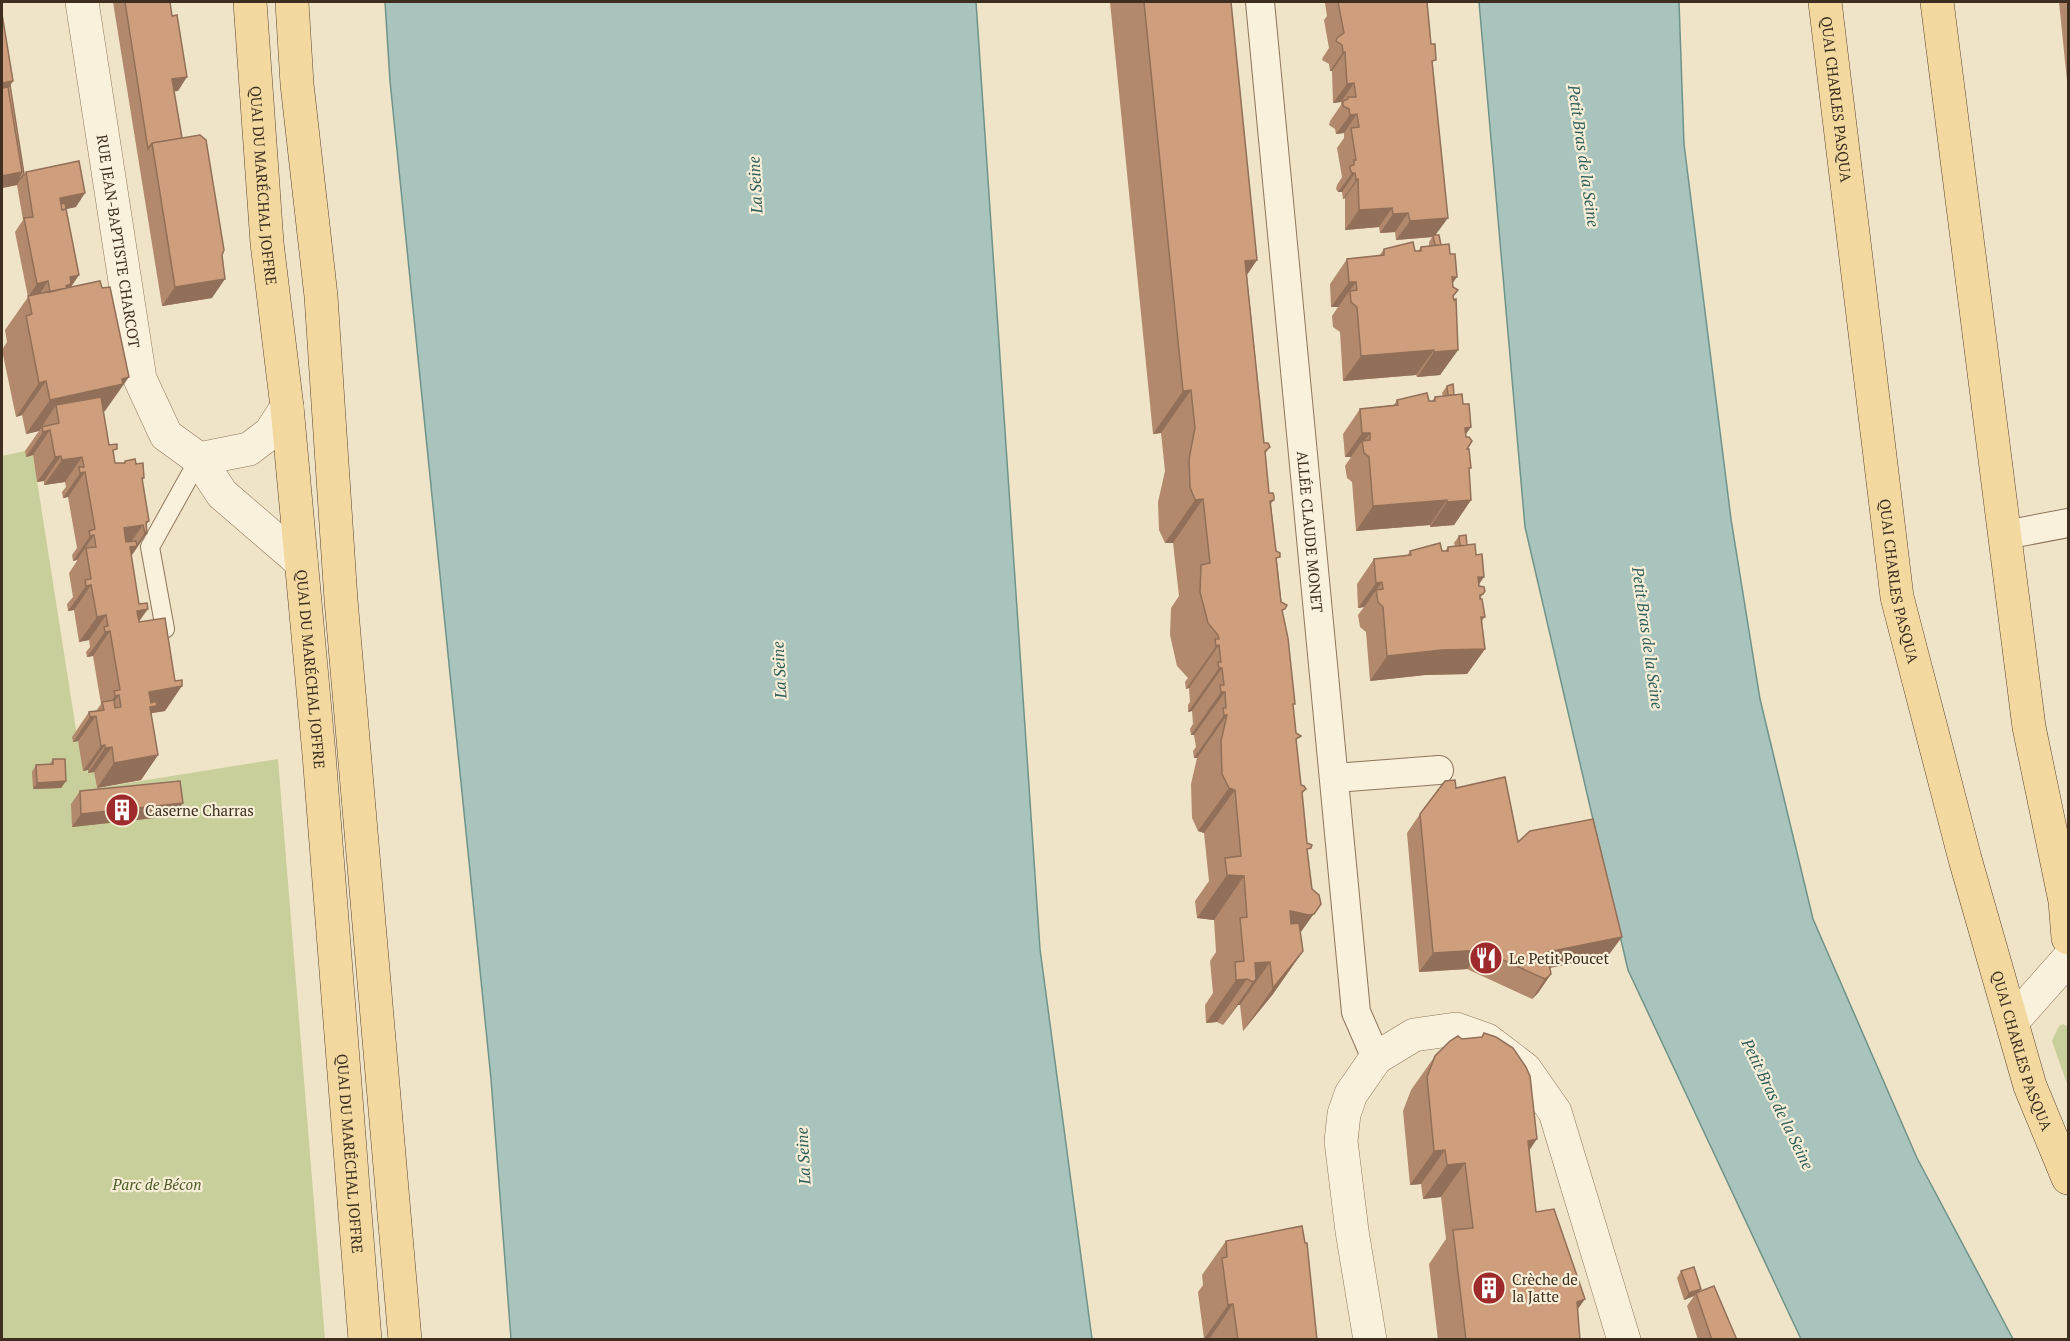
<svg xmlns="http://www.w3.org/2000/svg" width="2070" height="1341" viewBox="0 0 2070 1341" font-family="'PT Serif',serif">
	<rect width="100%" height="100%" fill="#f0e4c8"/>
	<!-- green -->
	<path fill="#c9cf9b" d="M25,451l1,5 7,-1 44,281 -4,5h5l10,32 6,-1 3,16 181,-29 47,580 -323,1v-884z
		M2063,1024l4,2 1,5v56l-16,-46 7,-15z"/>
	<!-- water -->
	<path fill="#a9c4bc" stroke="#6f938a" stroke-width="1.5" d="M385,2h591l64,947 52,390h-581l-20,-260 -101,-998z
		M1479,2h200l5,142 47,375 29,180 53,220 104,239 96,181h-212l-173,-369 -103,-443z"/>
	<g fill="none" stroke-linecap="round" stroke-linejoin="round">
		<defs>
			<path id="service" d="M165,629l-15,-82 49,-88"/>
			<g id="pedestrian">
				<path id="s1" d="M1260,2l96,1010 20,46"/>
				<path d="M2005,535l63,-12"/>
				<path d="M1335,778l104,-8"/>
			</g>
			<g id="minor">
				<path id="s2" d="M82,2l58,377 26,56 33,24 23,35 79,68"/>
				<path d="M199,459l50,-10 21,-16 17,-26"/>
				<path d="M1370,1340l-18,-109 -11,-90 3,-27 7,-20 25,-36 38,-23 42,-6 31,11 38,29 30,43 69,228"/>
			</g>
			<path id="tertiary" d="M2012,1022l56,-63"/>
			<g id="primary">
				<path id="s3" d="M250,2l17,241 20,164 32,347 46,586"/>
				<path d="M292,2l5,82 24,212 20,304 64,740"/>
				<path id="s4" d="M1825,2l72,595 68,262 65,227 38,92"/>
				<path d="M1937,2l92,725 36,174 3,37"/>
			</g>
		</defs>
		<!-- service casing -->
		<use href="#service" stroke="#8d765c" stroke-width="20"/>
		<!-- pedestrian casing -->
		<use href="#pedestrian" stroke="#8d765c" stroke-width="30"/>
		<!-- minor casing -->
		<use href="#minor" stroke="#8d765c" stroke-width="34"/>
		<!-- tertiary casing -->
		<use href="#tertiary" stroke="#8d765c" stroke-width="34"/>
		<!-- primary casing -->
		<use href="#primary" stroke="#5b4430" stroke-width="34"/>
		<!-- service -->
		<use href="#service" stroke="#faf1dc" stroke-width="18"/>
		<!-- pedestrian -->
		<use href="#pedestrian" stroke="#faf1dc" stroke-width="28"/>
		<!-- minor -->
		<use href="#minor" stroke="#faf1dc" stroke-width="33"/>
		<!-- tertiary -->
		<use href="#tertiary" stroke="#faf1dc" stroke-width="33"/>
		<!-- primary -->
		<use href="#primary" stroke="#f3d9a0" stroke-width="33"/>
	</g>
	<!-- wall -->
	<path fill="#b2896c" d="M113,2h57l8,89h-4l8,47 40,117 -10,43 -50,8z
		M1110,2h121l26,258 -10,15 17,168 6,4 -5,7 4,39 5,7 -3,4 30,281 5,4 -4,5 6,59 -8,80 3,18 -30,43 -30,37 -3,-26h-2l-15,20 -6,-3 -11,1 -1,-18 8,-12 -3,-32 6,-9 -2,-32 -17,-2 -2,-17 14,-20 -5,-48 -6,-2 -6,-13 -1,-34 6,-26h-3l-1,-7 3,-4 -2,-12h-3l-1,-6 3,-5 -1,-13 -4,1v-7l2,-3 -1,-14 -3,1 -1,-7 3,-4 -11,-12 -7,-31 1,-27 8,-12 -6,-53h-8l-6,-13 -1,-28 7,-31 -4,-38 -8,1z
		M1326,2h101l6,64 3,169 5,10 11,39 6,66 -18,25 -23,2 -1,-2 -73,6 -3,-49 -7,-5 -1,-11 6,-9h-7l-1,-23 17,-25 32,-3 5,-7 34,2 3,-4 8,-1v-4l3,-5 -36,3 -1,-8 -15,1 -1,-6 -34,3v-32l-2,1 -1,-7h-4l-2,-3 1,-4 5,-8 -5,-29 7,-10v-5l-8,1 -1,-5 -6,-4 1,-4 11,-16v-3l-8,1 -1,-32h-2l-1,-7 -7,-4 1,-3 6,-9 -5,-28 3,-4 -2,-13z
		M2054,2h14v89l-9,-89 -4,1z
		M2,14l11,67 -3,4 14,89 2,-2 50,35 -10,2 13,66 -8,12 34,124 -2,1 6,33 4,10 2,8h9l1,-2 11,3 8,14 -2,3 7,40 -3,4 1,8 -16,23 8,65 26,90 -13,2 -1,2 7,40 -17,25 -44,8 -3,-16 -6,1v-3l-5,1 -5,-30 -5,1 -1,-5 17,-25 7,-1 5,-7 -8,-48 -6,1 -1,-5 4,-5 -1,-7 -10,2 -5,-32 -6,1 -1,-7 6,-7 -4,-24 8,-12v-1l-4,1 -1,-6 5,-7 -9,-51 -5,1 -1,-6 4,-5 -1,-5 -21,3v-4l-7,1 -4,-27 -7,2 -1,-6 14,-20 -13,3 -4,-19 -6,2 -14,-67 5,-8 -2,-12 23,-33 -13,-65 8,-12 -6,-35 -15,3z
		M1447,386l7,9 9,9 8,23 -6,8 6,65 -17,25 -24,2v-2l-74,6 -4,-49 -5,-4 -2,-12 6,-9h-6l-2,-23 17,-25 34,-4 3,-5 35,1 3,-4 8,-1 -1,-3z
		M1459,536l8,9 12,40 4,9 -3,5 5,18 -3,4 3,28 -18,25 -42,1 -55,6 -4,-49 -6,-5 -2,-12 6,-8 -6,1 -1,-24 17,-25 33,-3 3,-5h35l3,-4 7,-1 -1,-3z
		M53,759l13,22 -5,7 -28,1 -1,-17 4,-7h13z
		M1456,788l62,54 90,114 -58,12 1,6 -13,19 -6,6 -65,-30 -48,3 -12,-139 13,-19z
		M80,791l103,12 -10,13 -101,11 -1,-23z
		M1435,1056l94,95 7,61 41,97 3,31h-142l-9,-76 17,-25 -5,-42 -18,2 -2,-15 -11,1 -7,-74 8,-21z
		M1226,1241l91,99h-107v-2l-6,1 -6,-47 5,-7 -1,-10z
		M1681,1271l17,21 25,15 14,33h-39l-11,-34 7,-10 -10,4 -7,-22z"/>
	<!-- shaded-wall -->
	<path fill="#916f58" d="M1343,52h2l-13,19h-2z
		M187,77l-9,14 -15,2 9,-14z
		M13,81l-11,16v-14z
		M1354,83l-13,19 -8,1 14,-19z
		M1357,114l-13,19 -8,1 14,-19z
		M22,172l-1,6 -4,7 -15,3v-12z
		M1352,173h3l-13,19h-4z
		M1358,179l-13,19 -2,1 13,-19z
		M85,193l-9,14 -19,4 3,-13z
		M1392,208l-13,19 -34,3 14,-20z
		M1408,213l-13,19 -15,1 13,-19z
		M1448,218l-14,19 -1,-2 -1,2 -36,3 14,-19z
		M1257,260l-30,43 18,-42z
		M79,275l-9,13 -8,10 8,-21z
		M1452,277h5l-17,24z
		M225,279l-13,19 -50,8 13,-19z
		M48,281l-9,14 -11,2 9,-13z
		M1349,282h7l-18,25h-7z
		M1434,350l-18,25 -73,6 18,-25z
		M1458,350l-18,25 -23,2 17,-25z
		M129,377l-24,34 -46,12 -3,-18 -17,26 -13,3 24,-34z
		M46,381l-24,34 -6,2 23,-34z
		M1191,390l-30,43 -8,1 30,-43z
		M1471,427l-18,25 12,-24z
		M50,430l-17,25 -7,2 17,-25z
		M1362,433h8l-7,10 -1,-2 -11,16h-6z
		M61,456l-17,25 -7,1 18,-25z
		M82,457l-17,25 -21,3 18,-25z
		M85,472l-17,25 -5,1 17,-25z
		M1203,499l-30,44h-8l30,-43z
		M1447,500l-17,25 -74,6 17,-25z
		M1471,500l-17,25 -24,2 17,-25z
		M143,525l-18,25 -1,-22z
		M145,533h2l-17,25v-11l6,-1z
		M94,535l-17,25 -4,1 17,-25z
		M1478,577h6l-17,25z
		M1382,582l-18,25 -6,1 18,-25z
		M91,585l-17,25 -6,1 18,-25z
		M148,609l-18,25 7,-23z
		M106,615l-17,25 -10,2 18,-25z
		M110,631l-17,25 -6,1 18,-25z
		M1219,645l-30,43 -3,1 30,-43z
		M1485,649l-18,25 -42,1 -55,6 17,-25 55,-6z
		M1219,668h3l-30,43 -4,1z
		M182,686l-17,25 -13,2 -12,18 9,-39z
		M1221,692h4l-31,43h-3z
		M119,695l-17,25 -5,1 18,-25z
		M1224,715h3l-30,43h-3z
		M96,716l-18,25 -5,1 17,-25z
		M105,745l-17,25 -5,1 18,-25z
		M112,747l-18,25 -6,1 17,-25z
		M158,755l-17,25 -44,8 17,-25z
		M66,781l-5,7 -28,1 4,-6z
		M1229,788l6,2 -31,43 -6,-2z
		M183,803l-10,13 -101,11 9,-13z
		M1227,875l17,1 -30,44 -17,-2z
		M1321,904l-38,53 7,-46z
		M1622,937l-14,19 -75,15 14,-19z
		M1481,950l-14,19 -48,3 14,-19z
		M1303,951l-30,43 -30,37 30,-43z
		M1270,962l-30,43h-2l-15,20 30,-43 -6,-3 -30,43 -11,1 30,-43 19,-17z
		M1551,974l-13,19 -6,6 13,-20z
		M1537,1139l-23,34 14,-32z
		M1445,1150l-24,34 -11,1 24,-34z
		M1465,1163l-24,34 -18,2 24,-34z
		M1701,1289l-4,6 -1,-2 -2,3 -10,4 5,-7z
		M1585,1299l-24,34 16,-31z
		M1233,1304l-23,34 -6,1 24,-34z"/>
	<!-- building -->
	<path fill="#cf9f7d" stroke="#916f58" stroke-width="1.5" d="M125,2h45l2,14 5,-1 10,62 -15,2 10,59 -30,5 -4,6z
		M1144,2h87l26,258 -12,1 19,182h4l2,4 -5,4 4,42h4l1,3v4l-4,1 6,50 4,2v4l-4,1 5,44 6,3 -2,4 -3,1 6,28 7,66h-2l3,29 5,3 -5,3 5,46 3,1 2,3 -4,3 5,51 5,2 -1,3 -4,1 5,40 7,6 2,9 -7,10 -5,1 -19,-4 1,13 8,-1 4,28 -30,37 -3,-26 -15,1 1,16 -3,3 -6,-3 -11,1 -1,-18 9,-1 -4,-43 7,-1 -3,-41 -17,-1 -2,-17 16,-2 -6,-66 -6,-2 -7,-14 -1,-33 6,-26h-3l-1,-7h3l-1,-16h-4l-1,-7h4l-2,-17h-3l-1,-6h3l-2,-17 -3,1 -1,-7h4l-1,-4 -10,-12 -8,-31 1,-27 9,-2 -7,-64 -8,1 -5,-13 -1,-28 6,-31 -4,-38 -8,1z
		M1338,2h89l4,42h4l1,16 -4,1 16,157 -38,3 -2,-8 -15,1 -1,-6 -33,2 -1,-31 -2,1 -1,-7h-3l-2,-4v-3l4,-1v-5h2l-5,-32 8,-1 -2,-13 -7,1 -1,-6 -6,-3v-5l5,-2v-2h8l-2,-14 -7,1 -2,-32h-2l-1,-7 -6,-4 1,-3 7,-5z
		M2,14l11,67 -11,2z
		M10,85l14,89 -3,4 -3,1 4,-7 -14,-85z
		M8,87l14,85 -20,4v-88z
		M200,135l6,5 18,110 -2,5 3,24 -50,8 -23,-144z
		M79,161l6,32 -25,5 2,12 4,-1 13,66 -9,2 1,7 -5,2 1,2 -17,4 -2,-11 -11,3 -13,-66 9,-1 -7,-45z
		M65,203l1,6 -4,1 -1,-6z
		M1433,235h6l2,10h-6z
		M1413,242l2,9h6v-4l28,-3 1,10h5l2,23h-5l1,10 5,3 -5,6 1,4 2,-1 2,51 -24,2v-2l-73,6 -4,-49 -6,-5 -1,-11 7,-1 -1,-8h-7l-2,-23 37,-4v-6z
		M100,281l2,7 8,-1 19,90 -7,2 1,5 -73,16 -4,-19 -7,2 -13,-67 6,-2 -4,-18z
		M1453,384l1,11h-6l-1,-9z
		M1427,393l2,8h6v-4l27,-3 1,10h6l2,23 -6,1 1,9h3l3,4 -5,8h2l2,19h-2l2,32 -24,2v-2l-74,6 -4,-49 -5,-4 -2,-12 8,-1v-7h-8l-2,-24 38,-4 -1,-5z
		M101,397l8,48 8,-1v5l-4,1 2,13h10v-2l10,-2 1,5 7,-1 1,15h-2l7,43 -3,1 1,11h-2l-2,-8 -19,3 2,14 10,-1 1,5 -7,1 9,57 8,-1 1,6 -11,2 2,11 26,-4 10,63 7,-1v6l-33,6 2,11 5,-2 1,5 -7,1 8,48 -44,8 -2,-16 -7,1v-3l-4,1 -5,-30 -6,1 -1,-5 15,-2 -2,-8 12,-2 1,8 6,-1 -2,-12 -4,1 -1,-5 6,-1 -10,-59 -5,1 -1,-5 4,-1 -2,-11 -9,2 -6,-32 -5,1 -1,-6 6,-1 -5,-31 10,-1 -2,-12 -4,1 -1,-5 6,-2 -10,-57 -5,1 -1,-6h5l-2,-10 -20,3 -1,-4 -6,1 -5,-27 -7,2 -1,-5 17,-4 -3,-18z
		M1466,535l1,10 -7,1 -1,-10z
		M1440,543l2,8h6v-4l27,-3 1,11 6,-1 2,23h-6l1,9 5,1 1,4 -2,3 -3,1v4h2l3,18h-4l4,32 -43,1 -55,6 -4,-49 -5,-5 -2,-12 7,-1 -1,-7 -6,1 -2,-24 37,-4 -1,-4z
		M53,759h12l1,22 -29,2 -1,-18 17,-1z
		M1505,777l13,65 12,-11 63,-12 29,118 -75,15 4,22 -6,5 -64,-29 -48,3 -13,-139 25,-33 10,-1 1,8z
		M180,781l3,22 -102,11 -1,-23z
		M1484,1033l12,4 17,11 13,19 4,9 7,63 -9,2 8,71 18,-3 31,90 -8,3 3,38h-114l-13,-110 20,-2 -8,-65 -18,2 -2,-15 -11,1 -7,-74 8,-21 15,-15 8,-5 4,3 20,-2z
		M1302,1226l3,17h2l10,97h-79l-5,-36 -5,1 -6,-47 5,-1 -1,-16z
		M1694,1267l7,22 -12,4 -8,-22z
		M1714,1286l23,54h-25l-16,-47z"/>
	<!-- icons -->
	<defs>
		<symbol id="building-disc" viewBox="-11 -11 22 22"><circle r="9.5" fill="#9e2a2b" stroke="#f7eed8"/><path d="M-4-6H4V6H1V3H-1V6H-4ZM-2.5-4.3h1.7v1.8h-1.7ZM.8-4.3h1.7v1.8H.8ZM-2.5-1h1.7V.8h-1.7ZM.8-1h1.7V.8H.8Z" fill="#fff"/></symbol>
		<symbol id="restaurant-disc" viewBox="-11 -11 22 22"><circle r="9.5" fill="#9e2a2b" stroke="#f7eed8"/><path d="M-5-6h1v4h1v-4h1v4h1v-4h1v5L-1.5 .5V6h-2V.5L-5-1ZM5-6V6H3V1.5H1.5Q1.5-4 5-6Z" fill="#fff"/></symbol>
	</defs>
	<g fill-rule="evenodd">
		<use href="#building-disc" x="103" y="791" width="38" height="38"/>
		<use href="#restaurant-disc" x="1467" y="939" width="38" height="38"/>
		<use href="#building-disc" x="1470" y="1269" width="38" height="38"/>
	</g>
	<g text-anchor="middle" dominant-baseline="central" stroke-width="4.5" stroke-linejoin="round" paint-order="stroke">
		<!-- street labels -->
		<g font-size="15" fill="#3d2e20" stroke="#f7eed8">
			<text stroke="none"><textPath href="#s4" startOffset="98">QUAI CHARLES PASQUA</textPath></text>
			<text stroke="none"><textPath href="#s3" startOffset="184">QUAI DU MARÉCHAL JOFFRE</textPath></text>
			<text stroke="none"><textPath href="#s2" startOffset="242">RUE JEAN-BAPTISTE CHARCOT</textPath></text>
			<text stroke="none"><textPath href="#s1" startOffset="532">ALLÉE CLAUDE MONET</textPath></text>
			<text stroke="none"><textPath href="#s4" startOffset="584">QUAI CHARLES PASQUA</textPath></text>
			<text stroke="none"><textPath href="#s3" startOffset="670">QUAI DU MARÉCHAL JOFFRE</textPath></text>
			<text stroke="none"><textPath href="#s4" startOffset="1070">QUAI CHARLES PASQUA</textPath></text>
			<text stroke="none"><textPath href="#s3" startOffset="1156">QUAI DU MARÉCHAL JOFFRE</textPath></text>
		</g>
		<!-- poi labels -->
		<g font-size="15" fill="#3d2e20" stroke="#f7eed8" text-anchor="start">
			<text x="145" y="810">Caserne Charras</text>
			<text x="1509" y="958">Le Petit Poucet</text>
			<text x="1512" y="1279">Crèche de<tspan x="1512" dy="17">la Jatte</tspan></text>
		</g>
		<!-- park labels -->
		<g font-size="15" font-style="italic" fill="#4d5a26" stroke="#f7eed8">
			<text x="157" y="1184">Parc de Bécon</text>
		</g>
		<!-- water labels -->
		<g font-size="16" font-style="italic" fill="#2f5d5a" stroke="#f7eed8">
			<text transform="translate(1584 156) rotate(82)">Petit Bras de la Seine</text>
			<text transform="translate(755 185) rotate(-93)">La Seine</text>
			<text transform="translate(1648 638) rotate(82)">Petit Bras de la Seine</text>
			<text transform="translate(779 670) rotate(-93)">La Seine</text>
			<text transform="translate(1778 1104) rotate(64)">Petit Bras de la Seine</text>
			<text transform="translate(803 1156) rotate(-93)">La Seine</text>
		</g>
	</g>
	<!-- border -->
	<rect width="2070" height="1341" fill="none" stroke="#3d2e20" stroke-width="6"/>
</svg>
